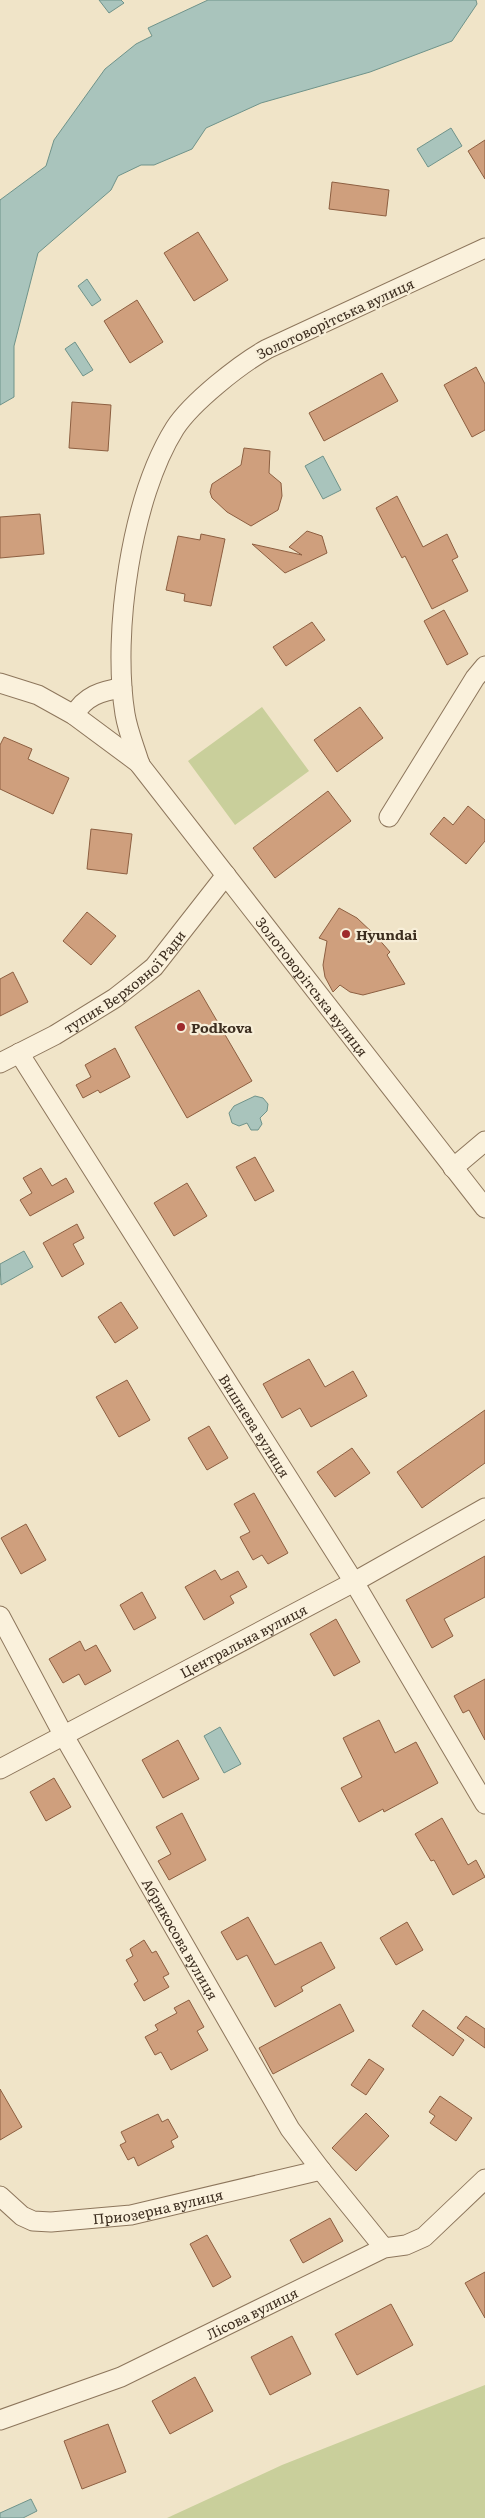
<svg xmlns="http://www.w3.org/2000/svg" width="485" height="2518" viewBox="0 0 485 2518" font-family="Literata,serif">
	<rect width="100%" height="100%" fill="#f0e4c8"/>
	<!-- green -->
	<path fill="#c9cf9b" d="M262,707l47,64 -74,54 -47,-64z
		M485,2385v133h-318l115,-53z"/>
	<!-- water -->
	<path fill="#a9c4bc" stroke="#6f938a" d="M99,0h22l3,3 -15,10z
		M208,0h268l1,4 -25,37 -82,31 -109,31 -55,25 -14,21 -38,16h-13l-23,11 -7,14 -73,63 -24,93v51l-14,8v-205l46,-34 8,-26 51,-71 31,-25 16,-8 -4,-8z
		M451,128l11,18 -34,21 -11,-18z
		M87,279l14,21 -9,6 -14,-20z
		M75,342l18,28 -10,6 -18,-27z
		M323,456l18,34 -18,9 -18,-33z
		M255,1096l8,2 5,6 -1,7 -7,7 2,6 -4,6h-7l-4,-7 -8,3 -7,-3 -3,-10 5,-7z
		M24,1251l9,16 -32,18 -1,-21z
		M220,1727l21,37 -17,9 -20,-37z
		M31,2499l6,12 -14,7h-23v-5z"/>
	<!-- building -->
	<path fill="#cf9f7d" stroke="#8d5f41" d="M485,140v39l-17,-28z
		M332,182l57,8 -3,26 -57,-7z
		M198,232l30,48 -34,21 -30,-48z
		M137,300l26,42 -33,21 -26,-42z
		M476,367l9,17v46l-13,7 -28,-52z
		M382,373l16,28 -74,40 -15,-28z
		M72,402l39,3 -3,46 -39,-3z
		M244,448l26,3 -1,22 12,10 1,13 -4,14 -27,16 -24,-14 -15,-14 -2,-6 2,-8 29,-19z
		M397,496l26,51 24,-13 11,23 -6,3 16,31 -36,18 -27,-53 -3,2 -26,-50z
		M40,514l4,40 -44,4v-41z
		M307,531l15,5 5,17 -42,20 -33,-29 50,11 -13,-8z
		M201,534l24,5 -14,67 -27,-5 1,-7 -19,-4 12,-54 22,4z
		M444,610l24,44 -21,11 -23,-44z
		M312,622l13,18 -39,26 -13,-19z
		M360,707l23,31 -46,34 -23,-32z
		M4,737l28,12 -4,10 41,19 -16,36 -53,-25v-44z
		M328,791l23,30 -76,57 -22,-30z
		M468,806l17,14v21l-19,23 -36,-30 14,-17 9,8z
		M91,829l41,5 -5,40 -40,-5z
		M339,908l18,10 19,18 14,16 -3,3 18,29 -42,11 -13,-3 -10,-7 -7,7 -8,-15 -2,-12 4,-24 -8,-3z
		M87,912l29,24 -25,29 -28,-24z
		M13,972l15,30 -28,14v-37z
		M199,990l53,91 -65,37 -52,-91z
		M115,1048l15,29 -30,16 -2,-3 -15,8 -7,-13 15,-8 -6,-12z
		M255,1157l19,34 -19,10 -19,-34z
		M41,1168l11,18 14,-8 8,14 -44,24 -10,-16 12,-7 -9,-15z
		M187,1183l20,33 -33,20 -20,-33z
		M77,1224l7,14 -11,6 11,20 -22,13 -19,-34z
		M121,1302l17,26 -23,15 -17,-26z
		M309,1359l16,28 28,-16 14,25 -56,31 -11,-19 -18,10 -19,-34z
		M127,1380l23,40 -31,17 -23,-40z
		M485,1410v53l-63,45 -25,-36z
		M209,1426l19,32 -21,12 -19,-32z
		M352,1448l18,25 -35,24 -18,-25z
		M254,1493l34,60 -20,11 -6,-9 -9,5 -13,-23 10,-5 -16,-28z
		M26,1524l20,36 -25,14 -20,-36z
		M485,1556v41l-41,22 9,17 -21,12 -26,-48z
		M215,1570l6,10 17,-9 9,16 -17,9 4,7 -30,17 -19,-33z
		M142,1592l14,26 -22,12 -14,-25z
		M336,1619l24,43 -26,14 -24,-42z
		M80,1641l5,10 11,-6 15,26 -26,14 -6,-11 -16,9 -14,-24z
		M485,1679v61l-16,-30 -6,3 -9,-17z
		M379,1720l16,33 21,-11 22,41 -54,29 -1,-3 -24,13 -18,-34 21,-11 -19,-39z
		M178,1740l21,39 -36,19 -21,-38z
		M54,1778l17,29 -25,14 -16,-29z
		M182,1813l24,47 -37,20 -11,-19 13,-7 -15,-27z
		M442,1818l26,47 8,-5 9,17 -32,18 -19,-35 -3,1 -16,-27z
		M248,1917l27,48 46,-23 14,26 -34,19 2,4 -28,16 -28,-52 -10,5 -16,-28z
		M407,1922l16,28 -27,15 -16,-27z
		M144,1940l8,13 4,-2 13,23 -6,3 6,10 -25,14 -10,-17 4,-3 -12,-21 7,-4 -3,-7z
		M189,2000l15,27 -7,4 11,19 -37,20 -10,-18 -6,3 -10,-18 13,-7 -3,-5 22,-12 -3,-5z
		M340,2004l14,27 -81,43 -14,-26z
		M423,2010l41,30 -11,16 -41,-30z
		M466,2016l19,13v19l-28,-20z
		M369,2059l15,10 -18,26 -15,-10z
		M0,2089l22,38 -22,13z
		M440,2096l32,22 -16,23 -26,-18 5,-7 -6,-4z
		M366,2113l23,23 -33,35 -24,-23z
		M158,2114l4,8 6,-3 10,18 -7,4 3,6 -36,19 -4,-9 -6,3 -8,-15 6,-3 -5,-10z
		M330,2218l13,23 -40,22 -13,-23z
		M207,2235l24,42 -18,10 -23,-43z
		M485,2272v46l-20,-35z
		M391,2304l22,41 -56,30 -22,-41z
		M292,2336l19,38 -41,21 -19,-38z
		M195,2377l18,34 -43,23 -18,-33z
		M108,2424l18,48 -44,17 -18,-48z"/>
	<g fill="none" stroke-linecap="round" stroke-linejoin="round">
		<defs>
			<g id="minor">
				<path id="s1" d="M485,248l-218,101c-27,15 -75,53 -92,79 -44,70 -63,205 -50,286 3,18 10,34 15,51l345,443"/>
				<path d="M0,683l38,12 36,20 66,49"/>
				<path d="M74,715c11,-19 27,-24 48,-27"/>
				<path d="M389,817l86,-139 10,-12"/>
				<path id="s2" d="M19,1053l335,529 131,222"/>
				<path id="s3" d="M0,1063l55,-28 60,-37 23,-18 16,-13 72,-92"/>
				<path d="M453,1168l32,-27"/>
				<path id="s4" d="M0,1616l64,120 226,393 31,41 63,78"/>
				<path id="s5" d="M0,1769l354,-187 131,-74"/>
				<path id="s6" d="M0,2196l22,20 11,5 18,1 80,-7 190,-45"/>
				<path id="s7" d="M0,2420l121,-43 263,-129 22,-3 18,-8 61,-58"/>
			</g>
		</defs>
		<!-- minor casing -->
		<use href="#minor" stroke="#8d765c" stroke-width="21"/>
		<!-- minor -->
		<use href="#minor" stroke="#faf1dc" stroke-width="19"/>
	</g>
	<!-- markers -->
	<g fill="#9e2a2b" stroke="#f7eed8" stroke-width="2">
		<circle cx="346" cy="934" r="5"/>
		<circle cx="181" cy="1027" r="5"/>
	</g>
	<g text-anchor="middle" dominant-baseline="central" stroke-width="4.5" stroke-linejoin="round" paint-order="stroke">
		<!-- street labels -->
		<g font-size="14" fill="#3d2e20" stroke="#f7eed8">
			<text transform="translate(335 318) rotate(-25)">Золотоворітська вулиця</text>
			<text stroke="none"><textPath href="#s3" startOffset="150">тупик Верховної Ради</textPath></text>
			<text stroke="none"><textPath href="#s1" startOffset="991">Золотоворітська вулиця</textPath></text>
			<text stroke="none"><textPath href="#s2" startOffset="441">Вишнева вулиця</textPath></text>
			<text stroke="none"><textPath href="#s5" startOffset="275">Центральна вулиця</textPath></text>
			<text stroke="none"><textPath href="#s4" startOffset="370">Абрикосова вулиця</textPath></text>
			<text stroke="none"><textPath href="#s6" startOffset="168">Приозерна вулиця</textPath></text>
			<text stroke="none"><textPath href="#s7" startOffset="274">Лісова вулиця</textPath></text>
		</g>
		<!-- poi labels -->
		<g font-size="14" font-weight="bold" fill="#3d2e20" stroke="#f7eed8" text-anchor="start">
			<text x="356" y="934">Hyundai</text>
			<text x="191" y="1027">Podkova</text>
		</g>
	</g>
</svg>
